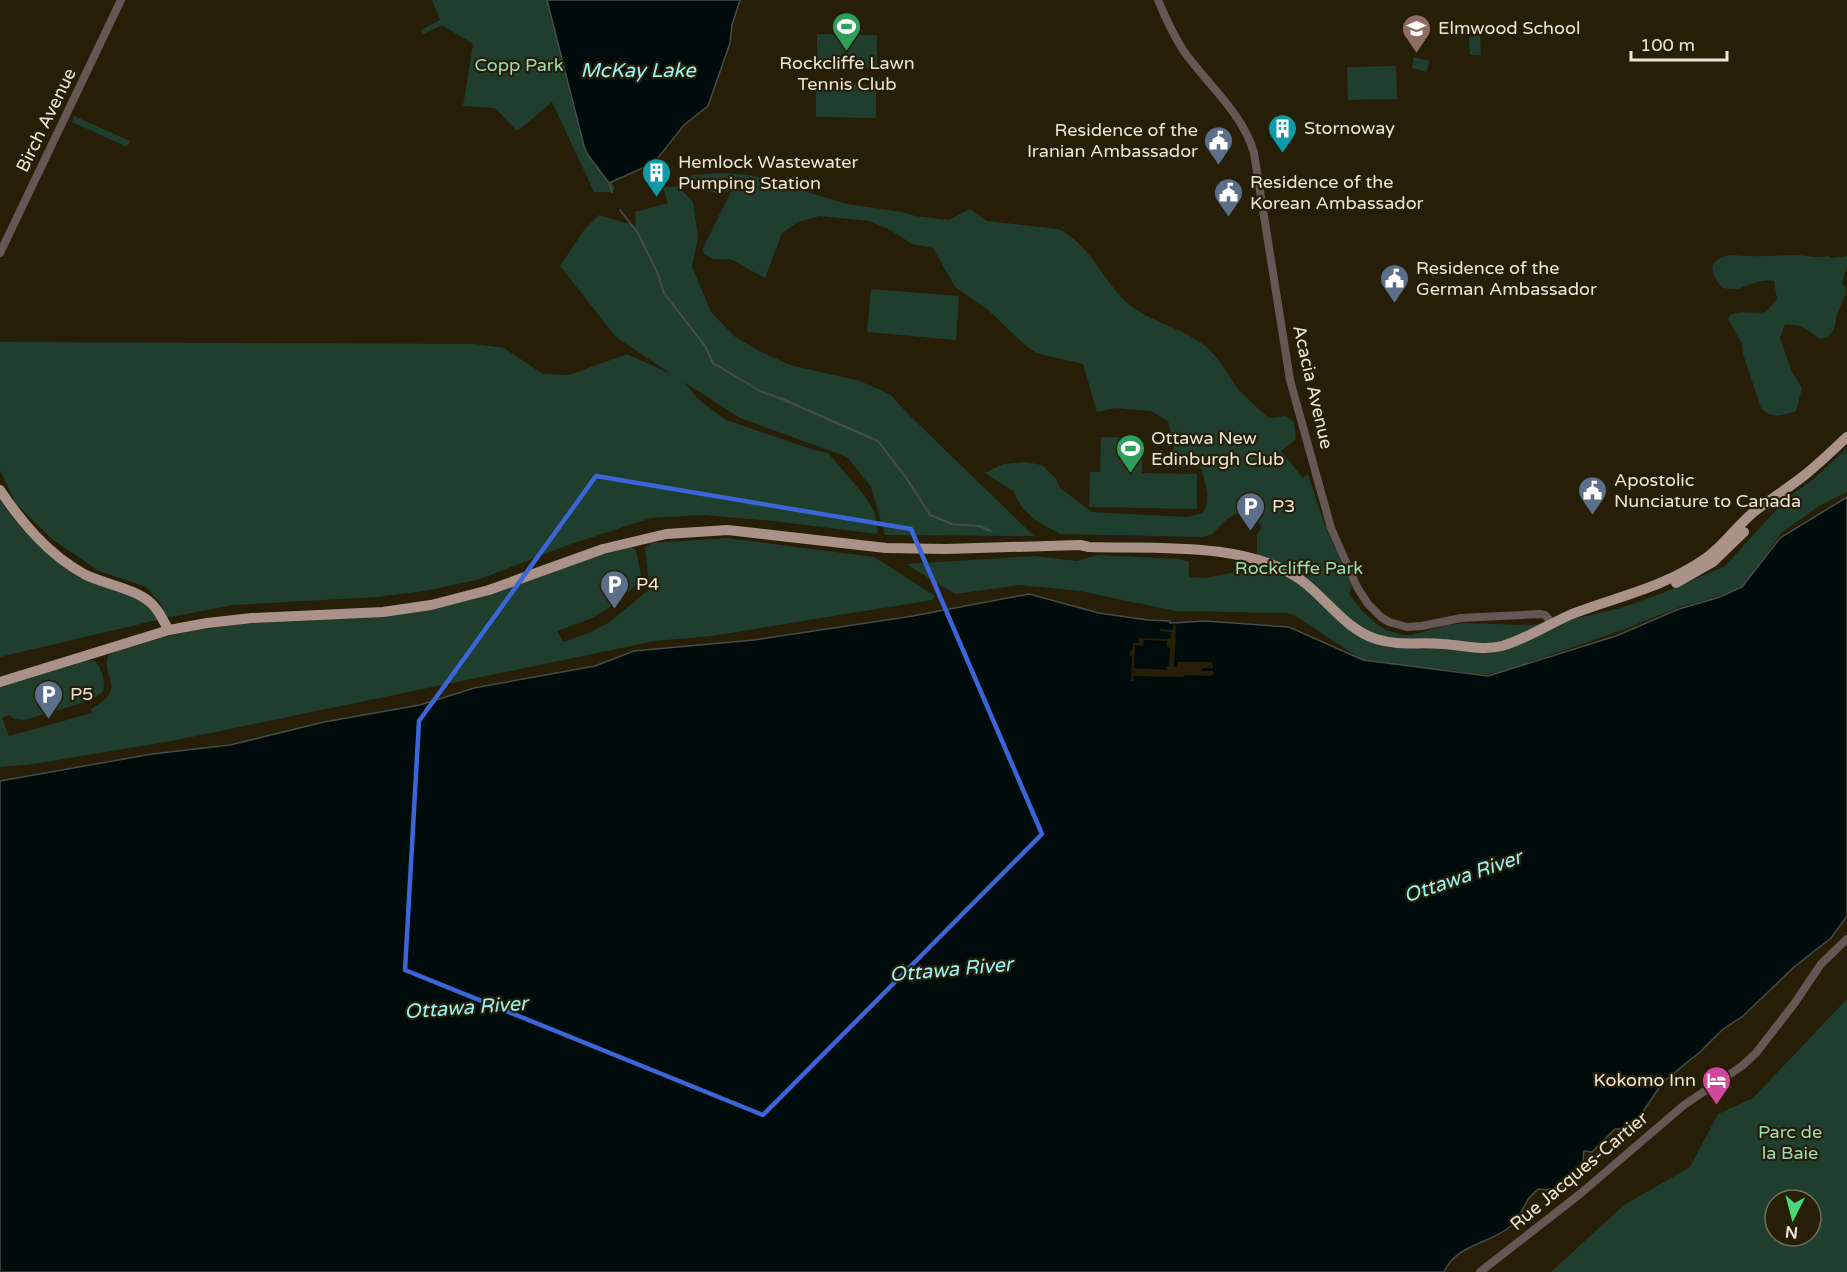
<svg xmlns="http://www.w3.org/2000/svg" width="1847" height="1272" viewBox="0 0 1847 1272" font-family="'Varela Round',sans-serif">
	<rect width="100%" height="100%" fill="#261e07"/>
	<!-- green -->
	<path fill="#1f3e2e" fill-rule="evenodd" d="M432,0h121l39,148 23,40 -3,4h-18l-42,-90 -33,28h-3l-21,-22 -32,-2 10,-62 -31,-19 -19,9 -2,-4 19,-10z
		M817,34l60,1v33h-60z
		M1480,36l1,19h-11l-1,-18z
		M1414,57l15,4 -2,11 -15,-4z
		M1396,66l1,33 -49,1 -1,-33z
		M816,83l60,2v33l-60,-1z
		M74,116l56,25 -3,6 -55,-25z
		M720,173l30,2 97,29 55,8 13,4 34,4 21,-11 17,12 71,8c31,14 44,50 68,73 20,18 50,24 72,39 19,11 28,32 41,49 9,10 20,19 30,28l17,-2 8,6 2,17 -15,12 22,27 5,-4 17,52 27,60 -3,8 12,16 13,12 12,8 17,5h9l36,-10 16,-2 65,2 35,-4 57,-13 44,-16 60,-26 63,-69 22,-15 37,-34v44l-28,14 -38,27 -30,43 -10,11 -10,6 -51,14 -58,23 -115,40 -18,4h-21l-14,-4 -47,-2 -43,-7 -70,-46 -7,-2 -112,-2 -95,-20 -61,-6 -64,9 -49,-30 128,-8 43,5 21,-6 82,4 9,3v15l16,1 31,-6 21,3v-41l5,-7 -7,-8 -13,-8 -15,8 -16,16 -9,2 -142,-3 -25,-14 -14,-14 -8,-15 -28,-18 18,-9 22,-2 17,3 14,14 4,9 32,24 94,5 17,-4c9,-14 2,-30 -2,-45l-24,-1 -10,-5 7,-15 -6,-26 -17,-10 -35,-3 -19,4 -14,-48 -47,-11 -10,-7 -39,-37 -32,-22 -22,-39 -21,-4 -20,-13 -23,-10 -50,-5 -21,6 -16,11 -17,45 -35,-19h-16l-10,-5 -1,-6 28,-57 -16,2 -27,-8 3,-10z
		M678,186l15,16 5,35 -6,30 19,45 23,24 25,15 31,14 70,16 31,14 16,18 127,123 -149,-1 -14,-48 -24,-30 -107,-39 -56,-36 14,17 28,21 88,30 14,3 37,43 10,17 3,21 -104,-13 -71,-6 -52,3 -83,27 -88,34 -55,12 -48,6 -145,8 -66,13 -5,-14 -15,-17 -47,-16 -46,-31 -37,-36 -16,-34v-128l475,2 29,4 39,26 26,1 58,-21 44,20 -55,-37 -56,-71 24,-36 15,-15 37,11 -1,-14 33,-9 -5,-15z
		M1730,255c23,2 42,1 64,0 12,0 24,4 34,1l4,2 15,-2v11l-5,16 4,5v6l-9,20 -3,15 -6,8 -8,2 -19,-13 -16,-2 -5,14 12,34 10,16 -6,23c-14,5 -24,8 -35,-3l-18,-54 -1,-10 -14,-25 2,-4c11,-5 24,-1 36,-3l11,-13 -3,-18c-15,-2 -23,4 -36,8 -5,1 -11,-1 -16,-1 -13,-16 -15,-28 8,-33z
		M871,289l88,7 -3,44 -89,-8z
		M1101,437l42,1 -1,35 55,1v35l-108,-2 1,-35h10z
		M0,500c27,40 60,69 104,87 19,7 46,12 53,33l-157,37z
		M728,538l146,19 61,39 -3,4 -220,36 -57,5 -483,100 -138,23 -34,3v-80l89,-27 6,1c7,7 11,22 8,31l-14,9 -65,19 -10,-1 -5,-4 -7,3 7,18 83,-23 -1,-4c40,-23 7,-32 18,-54 12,-6 26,-9 39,-13 92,-29 189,-16 283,-33 70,-12 132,-46 200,-62l5,3 6,30 -32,27 -20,12 -33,12 6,11 26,-9 21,-11 42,-35 -3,-4 -4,-35 6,-5z
		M1847,999v273h-296l73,-67 66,-38 28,-53 35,-16zM1775,1200h36v36h-36z"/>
	<!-- water -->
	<path fill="#000b0c" stroke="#464d49" stroke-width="1.5" d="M547,0h193l-8,25 -2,18 -22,63 -24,19 -30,38 -45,20 -21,-28 -4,-9z
		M1847,497v419l-16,22 -37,29 -51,49 -21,14 -22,22 -37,30 -23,34 -13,12 -12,1 -23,23 -8,-1c-1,4 0,10 -2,14 -7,19 -25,27 -44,24 -4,4 -10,9 -12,14 -5,9 -7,16 -15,23 -21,18 -55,18 -67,46h-1444v-491l152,-27 78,-9 94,-23 96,-17 54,-17 121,-22 39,-15 120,-11 159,-24 116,-22 70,19 48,7 23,1v2h3l32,-2 84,6 74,33 125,16 128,-40 63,-27 41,-12 22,-10 38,-49z"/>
	<!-- pier -->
	<path fill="#261e07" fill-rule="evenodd" d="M1174,623h1l1,7 -2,37h3v-5h35l1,6h-10l-2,3h12v3l-3,2 -26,-1 -1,2 -49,-1v5h-3l1,-24 -2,-1v-5h2l1,-8h6v-5l31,1 1,-7 -12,-1 1,-2 13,1zM1144,640l23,1v6l3,1 -1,19h-3v3l-32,-2 1,-23 8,1z"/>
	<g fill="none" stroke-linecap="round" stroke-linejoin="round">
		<!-- stream -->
		<path stroke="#464d49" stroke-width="2" d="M609,183l3,9
			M620,210l18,23 20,41 6,19 41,53 8,17 47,28 22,8 96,42 29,38 23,36 22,9 27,2 12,5"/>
		<!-- tertiary -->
		<path stroke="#655854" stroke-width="8" d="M1158,0c7,17 15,34 25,50 23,33 60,63 71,103l36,227 41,148 26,59 11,17 13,13 8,5 18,5 15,-1 39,-8 79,-4 5,1 7,8
			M0,253l121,-253
			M1480,1272l100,-78 104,-89 58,-39 14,-13 38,-49 27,-40 26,-25"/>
		<!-- primary -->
		<path stroke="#ab9288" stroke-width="10" d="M0,490c22,33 48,64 84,84 19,10 51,14 67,29 8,7 12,18 18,27
			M1676,583l37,-21 31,-30
			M0,682l169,-52 38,-7 45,-5 131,-6 48,-7 58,-15 114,-41 63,-15 62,-4 158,18 60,1 134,-4 9,2c65,2 157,-6 212,33 25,18 44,49 75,59 22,7 44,3 67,5 20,1 39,7 59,2 24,-7 47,-22 70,-32 47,-18 91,-26 134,-56 19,-13 31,-33 49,-47 17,-13 35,-24 51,-37 15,-12 28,-25 41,-37"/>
	</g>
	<!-- marked area -->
	<path fill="none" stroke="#3c65d8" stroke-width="4.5" stroke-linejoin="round" d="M596,476l315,53 131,305 -279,281 -358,-145 14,-249z"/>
	<!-- icons -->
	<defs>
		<symbol id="stadium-pin" viewBox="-11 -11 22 30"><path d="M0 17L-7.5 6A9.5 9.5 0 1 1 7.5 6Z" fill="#2e9e5b" stroke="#261e07"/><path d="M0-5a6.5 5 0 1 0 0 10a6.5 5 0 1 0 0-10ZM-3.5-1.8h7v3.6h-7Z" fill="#fff"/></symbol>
		<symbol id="school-pin" viewBox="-11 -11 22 30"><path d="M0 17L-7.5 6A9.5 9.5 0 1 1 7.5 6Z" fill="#8d6e63" stroke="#261e07"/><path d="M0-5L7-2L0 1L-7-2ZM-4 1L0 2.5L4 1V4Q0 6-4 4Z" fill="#fff"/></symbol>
		<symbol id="building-pin" viewBox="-11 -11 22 30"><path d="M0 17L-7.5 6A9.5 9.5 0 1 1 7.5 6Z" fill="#0f9aa8" stroke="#261e07"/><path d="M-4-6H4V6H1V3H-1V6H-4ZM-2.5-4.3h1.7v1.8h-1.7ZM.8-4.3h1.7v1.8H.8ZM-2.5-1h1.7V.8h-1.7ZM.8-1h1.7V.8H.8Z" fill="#fff"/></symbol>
		<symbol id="civic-pin" viewBox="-11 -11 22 30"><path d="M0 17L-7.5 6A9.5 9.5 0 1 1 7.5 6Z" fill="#5c6f8a" stroke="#261e07"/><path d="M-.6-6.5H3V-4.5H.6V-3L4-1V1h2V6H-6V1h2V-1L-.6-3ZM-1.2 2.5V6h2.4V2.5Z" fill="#fff"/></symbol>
		<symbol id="parking-pin" viewBox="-11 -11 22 30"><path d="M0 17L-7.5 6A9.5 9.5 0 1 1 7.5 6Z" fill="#5c6f8a" stroke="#261e07"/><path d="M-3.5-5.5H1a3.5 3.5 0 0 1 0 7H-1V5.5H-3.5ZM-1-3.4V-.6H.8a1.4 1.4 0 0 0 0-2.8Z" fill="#fff"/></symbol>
		<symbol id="hotel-pin" viewBox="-11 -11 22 30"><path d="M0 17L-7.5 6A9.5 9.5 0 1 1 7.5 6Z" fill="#d1479c" stroke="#261e07"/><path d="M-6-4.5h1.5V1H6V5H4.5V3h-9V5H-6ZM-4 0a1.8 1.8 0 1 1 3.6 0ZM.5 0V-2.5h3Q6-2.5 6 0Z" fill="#fff"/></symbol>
	</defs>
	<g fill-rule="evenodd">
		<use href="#stadium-pin" x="830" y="10" width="33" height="45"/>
		<use href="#school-pin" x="1400" y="12" width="33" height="45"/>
		<use href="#building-pin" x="1266" y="112" width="33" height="45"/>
		<use href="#civic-pin" x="1202" y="124" width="33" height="45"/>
		<use href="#building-pin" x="640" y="156" width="33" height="45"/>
		<use href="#civic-pin" x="1212" y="176" width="33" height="45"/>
		<use href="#civic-pin" x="1378" y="262" width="33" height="45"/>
		<use href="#stadium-pin" x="1114" y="432" width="33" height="45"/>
		<use href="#civic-pin" x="1576" y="474" width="33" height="45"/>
		<use href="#parking-pin" x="1234" y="490" width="33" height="45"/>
		<use href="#parking-pin" x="598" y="568" width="33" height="45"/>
		<use href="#parking-pin" x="32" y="678" width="33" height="45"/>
		<use href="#hotel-pin" x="1700" y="1064" width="33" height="45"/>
	</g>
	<g text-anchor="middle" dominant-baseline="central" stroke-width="4.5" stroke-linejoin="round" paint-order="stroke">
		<!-- poi labels -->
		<g font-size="18" fill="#ebe6d8" stroke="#261e07" text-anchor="start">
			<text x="1438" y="28">Elmwood School</text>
			<text x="847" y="63" text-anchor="middle">Rockcliffe Lawn<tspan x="847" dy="21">Tennis Club</tspan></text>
			<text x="1304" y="128">Stornoway</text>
			<text x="1198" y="130" text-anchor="end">Residence of the<tspan x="1198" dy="21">Iranian Ambassador</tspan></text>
			<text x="678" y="162">Hemlock Wastewater<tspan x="678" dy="21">Pumping Station</tspan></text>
			<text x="1250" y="182">Residence of the<tspan x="1250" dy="21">Korean Ambassador</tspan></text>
			<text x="1416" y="268">Residence of the<tspan x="1416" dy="21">German Ambassador</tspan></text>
			<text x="1151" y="438">Ottawa New<tspan x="1151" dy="21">Edinburgh Club</tspan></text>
			<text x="1614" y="480">Apostolic<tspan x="1614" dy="21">Nunciature to Canada</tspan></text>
			<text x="1272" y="506">P3</text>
			<text x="636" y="584">P4</text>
			<text x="70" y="694">P5</text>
			<text x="1696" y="1080" text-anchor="end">Kokomo Inn</text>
		</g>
		<!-- park labels -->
		<g font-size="18" fill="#99deb9" stroke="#261e07">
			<text x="519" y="65">Copp Park</text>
			<text x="1299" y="568">Rockcliffe Park</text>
			<text x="1790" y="1132">Parc de<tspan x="1790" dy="21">la Baie</tspan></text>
		</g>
		<!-- street labels -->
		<g font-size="18" fill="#ebe6d8" stroke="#261e07">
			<text transform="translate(46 120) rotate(-64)">Birch Avenue</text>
			<text transform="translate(1313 387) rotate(77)">Acacia Avenue</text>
			<text transform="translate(1579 1171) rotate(-40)">Rue Jacques-Cartier</text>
		</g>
		<!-- water labels -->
		<g font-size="20" font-style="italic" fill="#99f4f6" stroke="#261e07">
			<text x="638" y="71">McKay Lake</text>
			<text transform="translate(1463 877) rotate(-19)">Ottawa River</text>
			<text transform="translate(951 970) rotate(-5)">Ottawa River</text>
			<text transform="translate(466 1008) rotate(-4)">Ottawa River</text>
		</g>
	</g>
	<!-- north arrow -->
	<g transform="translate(1793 1218) rotate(186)"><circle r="28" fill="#261e07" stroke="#756e5b" stroke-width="1.5"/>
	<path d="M0-4.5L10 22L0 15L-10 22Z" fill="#4bd677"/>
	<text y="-9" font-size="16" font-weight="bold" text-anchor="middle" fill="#ebe6d8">N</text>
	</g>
	<!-- scale -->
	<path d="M1631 51v9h96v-9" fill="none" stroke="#ebe6d8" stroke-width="3"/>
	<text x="1640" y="51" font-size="18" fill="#ebe6d8" stroke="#261e07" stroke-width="4.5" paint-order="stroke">100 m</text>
</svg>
